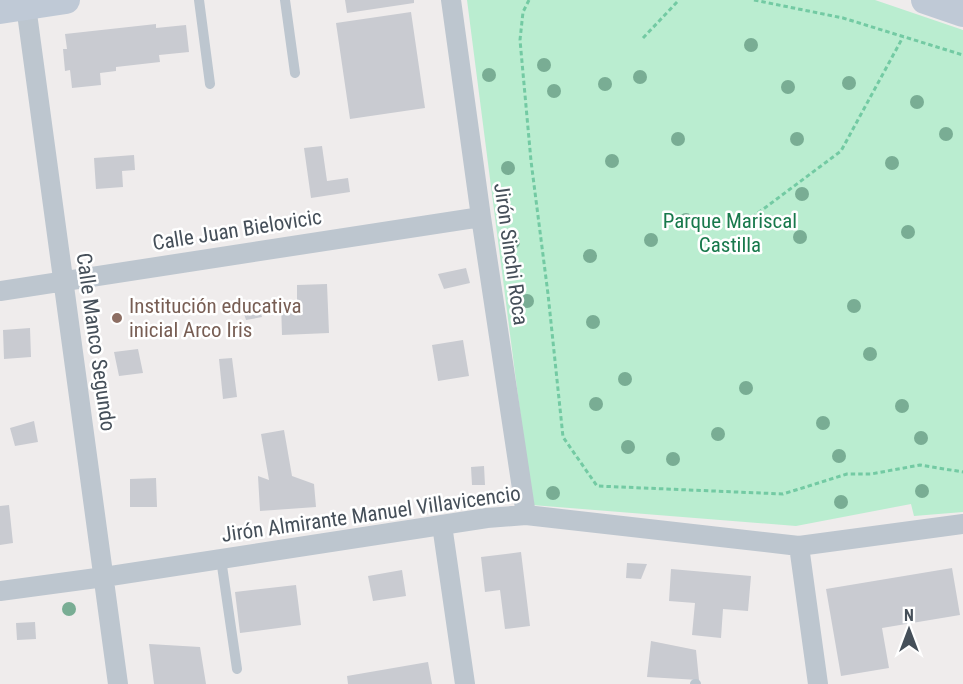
<svg xmlns="http://www.w3.org/2000/svg" width="963" height="684" viewBox="0 0 963 684" font-family="'Roboto Condensed',sans-serif">
	<rect width="100%" height="100%" fill="#efecec"/>
	<!-- green -->
	<path fill="#baedd0" d="M467,0h408l88,30v482l-49,4 -3,-12 -115,22 -264,-21z"/>
	<!-- building -->
	<path fill="#c9cbd1" d="M345,0h69v3l-67,10z
		M411,12l14,96 -75,11 -14,-96z
		M156,24v4l30,-3 3,27 -30,3 1,7 -44,5v4l-16,2 1,12 -29,3 -2,-18 -5,1 -2,-22h4l-2,-15z
		M322,146l5,35 21,-3 2,14 -39,6 -7,-50z
		M134,155l1,15 -13,1 1,16 -27,2 -2,-31z
		M466,268l4,15 -26,6 -6,-15z
		M327,284l2,49 -47,2 -1,-32 16,-1v-17z
		M256,300l6,17 -16,3 -6,-19z
		M30,328l1,29 -27,2 -1,-29z
		M463,340l6,36 -31,5 -6,-36z
		M138,349l5,24 -24,3 -5,-24z
		M232,358l5,39 -14,2 -4,-40z
		M34,421l4,21 -23,4 -5,-18z
		M284,430l8,46 22,8 2,23 -56,4 -2,-35 11,4 -8,-46z
		M484,466l1,19h-13l-1,-18z
		M156,478l1,29h-27v-28z
		M9,505l4,38 -13,2v-39z
		M521,552l9,74 -25,3 -5,-39 -15,2 -4,-35z
		M627,563l20,1 -6,15 -15,-1z
		M952,568l8,47 -78,13 7,40 -48,8 -15,-87z
		M671,569l80,7 -3,35 -25,-2 -2,29 -29,-3 3,-32 -26,-2z
		M402,570l4,26 -33,5 -5,-25z
		M296,585l5,40 -61,8 -5,-41z
		M35,622l1,17 -19,1 -1,-17z
		M651,641l45,9 3,30 -52,-3z
		M149,644l51,3 6,37h-52z
		M428,662l4,22h-84l-1,-8z"/>
	<g fill="none" stroke-linecap="round" stroke-linejoin="round">
		<!-- path -->
		<path stroke="#73caa3" stroke-width="3" stroke-dasharray="4.5 3" stroke-linecap="butt" d="M529,0l-6,12 -3,28 11,121 17,133 15,143 34,49 186,8 64,-20h24l49,-9 43,7
			M754,0l89,18 120,37
			M643,38l36,-38
			M746,222l95,-71 62,-114"/>
		<!-- lane -->
		<path stroke="#bdc6cf" stroke-width="10" d="M199,0l11,84
			M285,0l10,73
			M221,559l16,110
			M695,684h1"/>
		<!-- street -->
		<path stroke="#bdc6cf" stroke-width="20" d="M451,0l30,217 45,298
			M26,6l92,678
			M0,291l481,-74
			M442,525l23,159
			M799,546l19,138
			M0,591l104,-14 383,-59 39,-3 273,31 164,-22"/>
		<!-- secondary -->
		<path stroke="#bfc9d6" stroke-width="28" d="M925,0l38,13
			M0,10l66,-10"/>
	</g>
	<!-- trees -->
	<g fill="#79ad94">
		<circle cx="751" cy="45" r="7"/>
		<circle cx="544" cy="65" r="7"/>
		<circle cx="489" cy="75" r="7"/>
		<circle cx="640" cy="77" r="7"/>
		<circle cx="849" cy="83" r="7"/>
		<circle cx="605" cy="84" r="7"/>
		<circle cx="788" cy="87" r="7"/>
		<circle cx="554" cy="91" r="7"/>
		<circle cx="917" cy="102" r="7"/>
		<circle cx="946" cy="134" r="7"/>
		<circle cx="678" cy="139" r="7"/>
		<circle cx="797" cy="139" r="7"/>
		<circle cx="612" cy="161" r="7"/>
		<circle cx="892" cy="163" r="7"/>
		<circle cx="508" cy="168" r="7"/>
		<circle cx="802" cy="194" r="7"/>
		<circle cx="686" cy="220" r="7"/>
		<circle cx="908" cy="232" r="7"/>
		<circle cx="800" cy="237" r="7"/>
		<circle cx="651" cy="240" r="7"/>
		<circle cx="513" cy="242" r="7"/>
		<circle cx="590" cy="256" r="7"/>
		<circle cx="527" cy="301" r="7"/>
		<circle cx="854" cy="306" r="7"/>
		<circle cx="593" cy="322" r="7"/>
		<circle cx="870" cy="354" r="7"/>
		<circle cx="625" cy="379" r="7"/>
		<circle cx="746" cy="388" r="7"/>
		<circle cx="596" cy="404" r="7"/>
		<circle cx="902" cy="406" r="7"/>
		<circle cx="823" cy="423" r="7"/>
		<circle cx="718" cy="434" r="7"/>
		<circle cx="921" cy="438" r="7"/>
		<circle cx="628" cy="447" r="7"/>
		<circle cx="839" cy="456" r="7"/>
		<circle cx="673" cy="459" r="7"/>
		<circle cx="922" cy="491" r="7"/>
		<circle cx="553" cy="493" r="7"/>
		<circle cx="841" cy="502" r="7"/>
		<circle cx="69" cy="609" r="7"/>
	</g>
	<!-- markers -->
	<circle fill="#8d6e63" stroke="#fff" stroke-width="2" cx="117" cy="318" r="6"/>
	<g text-anchor="middle" dominant-baseline="central" stroke-width="5" stroke-linejoin="round" paint-order="stroke">
		<!-- park labels -->
		<g font-size="21" fill="#18794c" stroke="#fff">
			<text x="730" y="221">Parque Mariscal<tspan x="730" dy="24">Castilla</tspan></text>
		</g>
		<!-- street labels -->
		<g font-size="21" fill="#454f59" stroke="#fff">
			<text transform="translate(237 230) rotate(-9)">Calle Juan Bielovicic</text>
			<text transform="translate(511 254) rotate(82)">Jirón Sinchi Roca</text>
			<text transform="translate(96 342) rotate(82)">Calle Manco Segundo</text>
			<text transform="translate(371 514) rotate(-8)">Jirón Almirante Manuel Villavicencio</text>
		</g>
		<!-- education labels -->
		<g font-size="21" fill="#785e54" stroke="#fff" text-anchor="start">
			<text x="129" y="306">Institución educativa<tspan x="129" dy="24">inicial Arco Iris</tspan></text>
		</g>
	</g>
	<!-- north arrow -->
	<g transform="translate(909 630)" stroke="#ffffff" stroke-width="4.5" paint-order="stroke">
	<path d="M0-4.5L10 22L0 15L-10 22Z" fill="#454f59"/>
	<text y="-9" font-size="16" font-weight="bold" text-anchor="middle" fill="#454f59">N</text>
	</g>
</svg>
